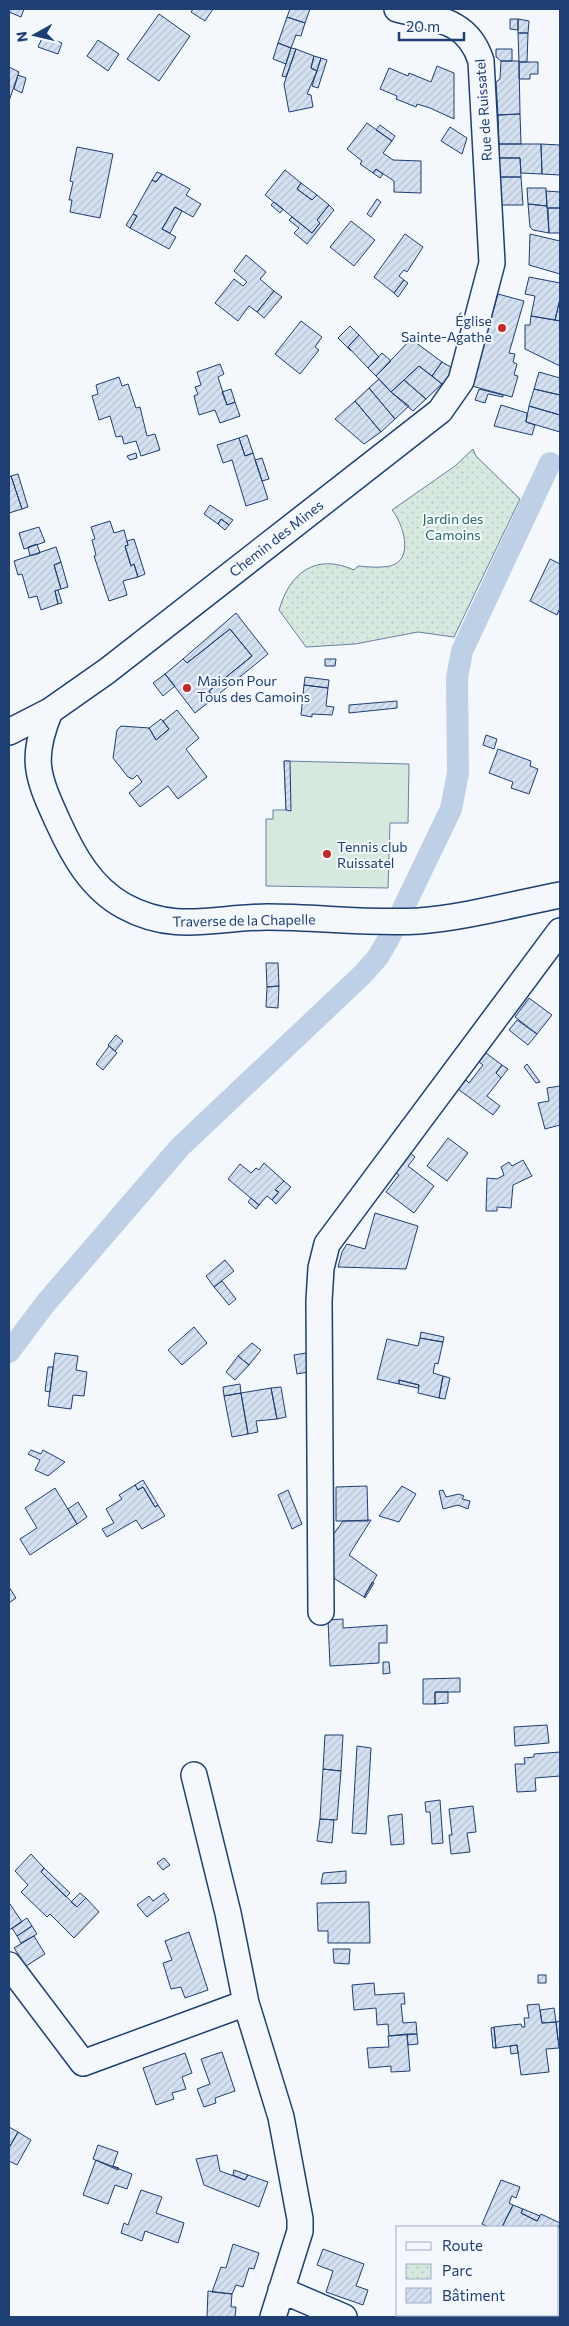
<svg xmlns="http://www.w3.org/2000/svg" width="569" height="2326" viewBox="0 0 569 2326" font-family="Commissioner,sans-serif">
	<defs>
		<pattern id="park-dots" width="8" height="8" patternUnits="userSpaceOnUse" patternTransform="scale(1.25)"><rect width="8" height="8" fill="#d7e8df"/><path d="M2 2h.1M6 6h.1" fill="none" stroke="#b8c8c3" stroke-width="1.8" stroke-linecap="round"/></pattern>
		<pattern id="building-hatch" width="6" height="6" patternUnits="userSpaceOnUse" patternTransform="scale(1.25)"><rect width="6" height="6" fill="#d5e0f0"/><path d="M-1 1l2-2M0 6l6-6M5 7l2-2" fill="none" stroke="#b6c1d1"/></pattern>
	</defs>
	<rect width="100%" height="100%" fill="#f4f7fb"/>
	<!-- green -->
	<path fill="#d7e8df" stroke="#687fa3" d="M284,761l125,3 -1,59h-18l-2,65 -122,-2v-67h7v-9h13z"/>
	<!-- park -->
	<path fill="url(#park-dots)" stroke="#687fa3" d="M473,449l3,7 44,43 -66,138 -36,-5 -63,12 -49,3 -27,-37c11,-38 37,-57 75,-40l4,-4c10,1 22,2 32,0 25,-6 13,-43 2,-56l63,-44z"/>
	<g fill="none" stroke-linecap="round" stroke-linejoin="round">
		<!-- canal -->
		<path stroke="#bed0e5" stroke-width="22" d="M9,1352l36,-48 135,-157 182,-172 16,-18 11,-19 62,-129 7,-36 -1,-95 5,-27 88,-188"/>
	</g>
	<!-- building -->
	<path fill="url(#building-hatch)" stroke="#1d3f73" d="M9,9h15l-3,8 -12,-5z
		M193,9h20l-8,12 -14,-9z
		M290,9h20l-5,14 -18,-6z
		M159,14l31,22 -31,45 -32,-22z
		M287,17l18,6 -4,13 -5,-1 -5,13 -13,-5z
		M510,19h8v11l-8,-1z
		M518,19l11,2 -1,12h-10z
		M518,33h10l-1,29h-8z
		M43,36l19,7 -4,11 -20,-7z
		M98,40l21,14 -11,17 -21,-15z
		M278,43l13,5 -5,16 -13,-5z
		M291,48l5,1 -10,28 -4,-1z
		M296,49l18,7 -3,12 6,3 -10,23 4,1 2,12 -24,5 -5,-28z
		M496,49h16v12h-11l-5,-4z
		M314,56l7,2 -4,13 -6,-3z
		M321,58l6,2 -9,28 -6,-2z
		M501,61h18l1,53 -22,1 -2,-33 4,-3z
		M519,62h19v12h-8v5h-11z
		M437,66l17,7v46l-24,-11 -13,-4 -1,3 -20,-8 1,-3 -17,-7 9,-21 19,8 1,-3 22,9z
		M9,67l10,5 -10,29z
		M18,75l8,3 -4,15 -8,-4z
		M520,114l1,30h-22l-1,-29z
		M367,123l25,18 -9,12 10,7 28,1v32l-27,-1v-11l-18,-12 -3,4 -13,-9 2,-3 -15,-12z
		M380,125l15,11 -3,5 -16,-11z
		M450,127l17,11 -5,16 -21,-13z
		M499,144h42l1,30 -21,-1 -1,-15h-21z
		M541,144l19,1v30l-18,-1z
		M77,147l36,7 -13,64 -30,-6 2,-12h-3l4,-18 -3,-1z
		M499,158h21l1,19h-21z
		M376,169l7,5 -3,4 -7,-5z
		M285,170l16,13 -4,6 15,11 5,-5 12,10 -12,15 3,3 -8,10 -47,-38z
		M157,172l5,2 -6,8 -4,-2z
		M162,174l28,15 -4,6 15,9 -8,13 -18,-10 -13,22 14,8 -7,12 -39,-21 7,-12 -4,-2 19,-34 4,2z
		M500,177h21l2,28h-22z
		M301,183l16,12 -5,5 -15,-11z
		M527,188h19l1,18 -19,-2z
		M546,191l14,1v16h-13z
		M377,199l4,3 -10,15 -4,-3z
		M274,202l9,7 -3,4 -9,-8z
		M528,204l19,2 2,27 -16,-3 -3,-3z
		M329,205l5,5 -27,34 -13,-11 5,-5 -10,-8 3,-3 20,16 8,-10 -3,-3z
		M175,207l7,4 -12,22 -8,-4z
		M548,208h12v25h-11z
		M133,214l4,2 -7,12 -4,-3z
		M351,221l24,19 -21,26 -24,-19z
		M405,234l18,13 -16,25 -3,-2 -5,6 5,4 -10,13 -20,-16z
		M530,234l30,7v33l-31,-9z
		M246,255l20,17 -6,7 14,12 -17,21 -8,-6 -11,15 -23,-18 19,-24 9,7 4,-4 -13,-11z
		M529,277l31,6v16l-5,21 -24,-4 4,-20 -10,-2z
		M404,280l4,3 -10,14 -4,-4z
		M274,291l8,6 -18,21 -7,-6z
		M498,294l26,7 -15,52 6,1 -2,8 4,2 -3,11 4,1 -6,21 -40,-11z
		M560,299v22l-5,-1z
		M531,316l29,5v45l-35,-17v-24h5z
		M301,321l21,16 -7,10 4,3 -19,24 -25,-20z
		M350,326l9,9 -11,12 3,4 -13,-13z
		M359,335l20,22 -11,11 -20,-21z
		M411,339l31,23 -10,14 -13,-10 -28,26 -15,-16z
		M382,353l9,8 -15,15 -8,-8z
		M442,362l14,8 -14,14 -10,-8z
		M220,364l4,10 -6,3 9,28 8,-3 5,14 -20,7 -5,-13 -16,5 -5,-19 4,-2 -3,-7 6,-2 -4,-13z
		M419,366l23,18 -16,15 -22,-19z
		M539,372l21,6v17l-26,-6z
		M119,377l3,9 6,-2 8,24 4,-1 7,29 8,-2 5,16 -19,6 -5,-15 -12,3 -2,-8 -6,1 -6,-21 -11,4 -7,-24 6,-2 -2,-9z
		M379,379l12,13 18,14 -14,13 -26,-31z
		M404,380l22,19 -13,12 -22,-19z
		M369,388l26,31 -14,13 -26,-31z
		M231,389l4,13 -8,3 -5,-13z
		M479,389l24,6v2l-15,-3 -3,9 -10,-3z
		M534,389l26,6v20l-31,-9z
		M355,401l26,31 -17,12 -29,-25z
		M501,405l26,8 -1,9 9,3 -3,10 -38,-9z
		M529,406l31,9v17l-34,-10z
		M247,435l6,18 -8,3 -6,-18z
		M239,438l6,18 8,-3 15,46 -22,7 -14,-46 -9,3 -6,-18z
		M136,453l1,5 -7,2 -2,-2 -1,-2z
		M262,458l7,21 -7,2 -7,-21z
		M18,474l10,33 -6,2 -11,-33z
		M11,476l11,33 -13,4v-36z
		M210,505l23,15 -4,5 -8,-6 -3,5 -14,-10z
		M221,519l8,6 -4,5 -7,-6z
		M110,521l4,12 10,-3 4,15 -3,1 6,20 3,-2 4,13 -15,4 4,14 -18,6 -15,-45 2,-1 -4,-15 3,-1 -4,-12z
		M39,527l6,15 -21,7 -5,-16z
		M134,539l11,35 -7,3 -4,-13 -3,2 -6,-20 3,-1 -1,-4z
		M37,544l3,9 -10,3 -2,-9z
		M56,547l5,15 -7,3 7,24 -6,2 3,13 -17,6 -4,-14 -8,2 -7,-24 -4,1 -4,-14z
		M550,559l10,5v44l-3,7 -27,-14z
		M61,562l7,25 -7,2 -7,-24z
		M58,590l4,13 -4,1 -3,-13z
		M236,613l32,41 -54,44 -5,-7 43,-35 -22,-27 -43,34 -4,-4z
		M230,629l22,27 -43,35 5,7 -19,15 -30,-39 18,-15 4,4z
		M325,659h11l-1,7h-10z
		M165,674l10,12 -12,10 -10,-13z
		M305,677l24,3 -1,8 -24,-3z
		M304,685l24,3 -2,18 8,1 -2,8 -20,-1v3l-11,-2z
		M397,701v7l-48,5v-8z
		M177,710l22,28 -13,11 21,28 -29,22 -10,-13 -28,21 -11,-14 13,-11 -5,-7 -4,4 -5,-2 -15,-19 4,-28 4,-4 28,2 7,12 13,-11 -6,-8z
		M161,719l8,10 -13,11 -7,-12z
		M486,735l11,4 -3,10 -11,-4z
		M498,749l33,12 -1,5 8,3 -9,25 -18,-6 2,-6 -24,-9z
		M284,761h6l1,50 -5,-1z
		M266,963h12l1,23 -12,1z
		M279,986l-1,22 -12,-1 1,-20z
		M529,998l23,17 -15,19 -22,-17z
		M517,1020l20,14 -9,11 -19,-15z
		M116,1035l7,6 -8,10 -7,-6z
		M109,1046l8,7 -14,17 -7,-6z
		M486,1053l16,12 -6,8 5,5 -14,18 13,10 -7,9 -35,-26 8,-9 3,3 14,-18 -4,-3z
		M527,1064l13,18 -4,1 -12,-16z
		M502,1065l6,4 -7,9 -5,-5z
		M560,1086v39l-15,4 -7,-26 11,-2 -2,-13z
		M448,1138l20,15 -21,28 -20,-15z
		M408,1151l7,6 -7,9 26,20 -20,27 -28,-21 13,-17 -6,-4z
		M523,1160l9,16 -19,9 -2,23 -14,-1v4h-11l1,-33 10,1 7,-4 -3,-8 8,-5 3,4z
		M264,1163l20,18 -9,9 4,2 -7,8 -5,-4 -8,9 -31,-26 12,-15 11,9 5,-5 3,2z
		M284,1181l7,6 -15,17 -4,-4 7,-8 -4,-2z
		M251,1198l8,7 -3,4 -8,-7z
		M375,1213l43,13 -12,43 -68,-2 4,-15 5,-8 18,5z
		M225,1260l9,11 -20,16 -8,-11z
		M222,1281l14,18 -7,6 -15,-18z
		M194,1327l13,16 -25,22 -14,-15z
		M421,1332l23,5 -1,5 -23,-4z
		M420,1338l23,4 -5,22 -3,-1 -2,10 10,3 -4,22 -21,-5 1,-8 -20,-5v4l-22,-5 10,-40 31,7z
		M252,1343l9,7 -12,15 -11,-9z
		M312,1352l1,19 -16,3 -3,-19z
		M55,1353l23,3 -2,14 11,2 -3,24 -11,-1 -2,14 -23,-3z
		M238,1356l11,9 -14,15 -9,-8z
		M48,1367h5l-3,25 -5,-1z
		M443,1376l7,2 -5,21 -6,-1z
		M399,1380l20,5 -1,3 -19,-4z
		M240,1384l1,9 -17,3 -1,-9z
		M281,1387l5,30 -9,2 -6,-31z
		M271,1388l6,31 -21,2 2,11 -10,2 -7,-41z
		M241,1393l7,41 -16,3 -8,-41z
		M31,1450l10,4 2,-4 22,12 -17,14 -13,-6 5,-10 -12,-6z
		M143,1480l15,25 -3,2 -12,-20 -5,3 -3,-5z
		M135,1485l3,5 5,-3 12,20 3,-2 7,11 -23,13 -6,-9 -29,17 -5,-8 12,-6 -8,-14 16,-10 -3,-4z
		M367,1486l1,35h-32v-34z
		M402,1486l14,8 -17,28 -20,-6z
		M55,1488l22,36 -47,31 -10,-16 17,-11 -12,-20z
		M288,1490l14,34 -10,5 -14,-34z
		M443,1490l3,7 13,-3 5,2 -2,3 8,2 -2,8 -10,-4 -15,4 -4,-18z
		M78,1502l9,15 -10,7 -9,-15z
		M371,1520l-22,35 28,20 -13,22 -37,-23v-31l16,-22z
		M372,1582l2,1 -9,15 -1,-1z
		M9,1587l7,11 -7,5z
		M343,1619v9l44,-3v18h-8v20l-49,3 -2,-46z
		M383,1662h6l1,11 -7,1z
		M460,1678v14h-25v12h-12v-25z
		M435,1692h13v11l-13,1z
		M547,1725l2,18 -34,3 -1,-19z
		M325,1735h18l-2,36 -18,-2z
		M357,1746l14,2 -5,86 -14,-1z
		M560,1752v24l-25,2 1,13 -19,1 -2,-28h10l-1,-6 10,-1v-3z
		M323,1769l18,2 -4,49 -17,-1z
		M440,1800l3,43 -11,1 -2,-32h-4l-1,-10z
		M473,1806l3,26 -9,1 3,19 -19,2 -2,-19h3l-3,-26z
		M402,1814l2,30 -13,1 -3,-29z
		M320,1819l14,1 -2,23 -15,-2z
		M31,1854l13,14 -3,4 36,35 9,-9 13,14 -25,26 -24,-24 -3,3 -26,-25 7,-7 -13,-14z
		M164,1858l6,7 -7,5 -6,-7z
		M44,1868l26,25 -4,4 -25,-25z
		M346,1871v12l-25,1 2,-11z
		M80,1893l6,5 -9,9 -6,-5z
		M164,1893l5,7 -22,17 -10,-12 12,-9 4,5z
		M369,1902l1,41h-42v-12h-10l-1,-28z
		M10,1904l12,18 -13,8v-25z
		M27,1918l5,8 -15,10 -5,-8z
		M32,1926l5,8 -16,9 -4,-7z
		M189,1932l19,58 -23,8 -4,-11 -10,2 -8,-26 9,-3 -7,-19z
		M34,1936l11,18 -19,12 -12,-18z
		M333,1949h17l-1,15 -15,-1z
		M538,1975h8v8h-8z
		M374,1983l1,12 29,-2 1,11h-4l2,19 13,-1 1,12 -28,2 -1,-12 -11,1 -1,-17 -22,2 -2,-25z
		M539,2004l3,19 14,-1 3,26 -13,1 3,23 -28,3 -4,-30 -21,3 -2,-21 27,-3 1,3h3l-1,-9h5l-2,-13z
		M554,2008l2,14 -14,1 -2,-13z
		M560,2021v19h-2l-2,-18z
		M494,2027l2,21h-3l-2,-20z
		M407,2034l3,37 -19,1v-6l-22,2 -2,-20 22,-1 -1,-11z
		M407,2034h10l1,10 -10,1z
		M517,2045l1,8 -7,1 -1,-8z
		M222,2052l13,39 -20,7 1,5 -12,4 -7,-18 13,-5 -9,-25z
		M185,2053l7,20 -10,4 4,12 -14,4 2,6 -18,6 -13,-37z
		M9,2127l9,5 -9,16z
		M18,2132l13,8 -14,25 -8,-4v-13z
		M98,2145l20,7 -5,14 6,2 -1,2 -25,-11z
		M217,2155l3,16 25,9 3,-5 20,7 -9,25 -55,-22 -8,-26z
		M96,2160l36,14 -5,15 -12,-4 -7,19 -25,-9z
		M234,2170l14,5 -3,5 -12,-5z
		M501,2180l19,7 -4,11 -4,-2 -3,7 4,2 -11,22h-13l-7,-3z
		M141,2190l21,7 -6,16 28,10 -6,20 -33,-12 -3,10 -21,-8 3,-10 4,2z
		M513,2205l10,4 -2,4 16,8 4,-7 19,9 -2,5 -56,-1z
		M523,2209l17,7 -3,5 -16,-8z
		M233,2244l26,9 -5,16 -5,-1 -6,19 -7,-2 -4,9 -20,-2 9,-25 5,1z
		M323,2249l41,15 -8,22 12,4 -5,15 -37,-13 7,-21 -16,-6z
		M208,2291l24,3 -1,13h5l-1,10h-28z"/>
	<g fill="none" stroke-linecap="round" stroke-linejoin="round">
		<defs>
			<path id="minor" d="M50,711c-20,48 -13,65 8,111 15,33 33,66 66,84 51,28 92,11 144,11 50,0 101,7 151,4 48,-4 95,-17 141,-26
				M9,732l41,-21 57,-40 333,-260 21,-30 31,-118 -11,-202c-13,-42 -46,-42 -84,-52
				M321,1612l-2,-311 2,-33 6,-24 233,-313
				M194,1775l34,138 18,90
				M9,1965l74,98 163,-60 35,114 19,102v12l-27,86
				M281,2290l63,27"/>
		</defs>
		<!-- minor casing -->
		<use href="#minor" stroke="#1d3f73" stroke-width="28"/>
		<!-- minor -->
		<use href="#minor" stroke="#f4f7fb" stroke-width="25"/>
	</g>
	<!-- markers -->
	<g fill="#c62828" stroke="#f4f7fb" stroke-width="2">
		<circle cx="502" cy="328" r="5"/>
		<circle cx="187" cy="688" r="5"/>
		<circle cx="327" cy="854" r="5"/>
	</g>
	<g text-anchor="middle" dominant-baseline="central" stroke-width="4" stroke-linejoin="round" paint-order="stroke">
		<!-- street labels -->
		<g font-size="14" fill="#1d3f73" stroke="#f4f7fb">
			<text transform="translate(483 110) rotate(-94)">Rue de Ruissatel</text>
			<text transform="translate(276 538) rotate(-38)">Chemin des Mines</text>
			<text transform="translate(244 920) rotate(-1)">Traverse de la Chapelle</text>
		</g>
		<!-- poi labels -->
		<g font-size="14" fill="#1d3f73" stroke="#f4f7fb" text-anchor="start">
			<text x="492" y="320" text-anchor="end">Église<tspan x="492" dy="16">Sainte-Agathe</tspan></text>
			<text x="197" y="680">Maison Pour<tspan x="197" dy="16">Tous des Camoins</tspan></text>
			<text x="337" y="846">Tennis club<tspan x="337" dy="16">Ruissatel</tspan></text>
		</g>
		<!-- park labels -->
		<g font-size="14" fill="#2c6c60" stroke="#f4f7fb">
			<text x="453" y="518">Jardin des<tspan x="453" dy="16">Camoins</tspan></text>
		</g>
	</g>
	<!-- border -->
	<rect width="569" height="2326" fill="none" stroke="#1d3f73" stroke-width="20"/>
	<!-- legend -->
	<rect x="396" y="2226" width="162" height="90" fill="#f4f7fb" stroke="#9eadc5"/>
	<rect x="406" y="2242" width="25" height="8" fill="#f4f7fb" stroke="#9eadc5"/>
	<text x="442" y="2251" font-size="15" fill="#1d3f73">Route</text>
	<rect x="406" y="2264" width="25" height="15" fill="url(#park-dots)" stroke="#9eadc5"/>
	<text x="442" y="2276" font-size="15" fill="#1d3f73">Parc</text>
	<rect x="406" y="2288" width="25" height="15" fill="url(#building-hatch)" stroke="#9eadc5"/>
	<text x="442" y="2301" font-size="15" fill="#1d3f73">Bâtiment</text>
	<!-- north arrow -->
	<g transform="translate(35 35) rotate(262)" stroke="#f4f7fb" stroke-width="4" paint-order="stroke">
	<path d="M0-4L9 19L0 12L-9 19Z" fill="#1d3f73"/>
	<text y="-8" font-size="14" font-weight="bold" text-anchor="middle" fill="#1d3f73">N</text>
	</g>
	<!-- scale -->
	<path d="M399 32v8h65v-8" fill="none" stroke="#1d3f73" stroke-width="2.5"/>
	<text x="406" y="32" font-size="15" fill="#1d3f73" stroke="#f4f7fb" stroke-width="4" paint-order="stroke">20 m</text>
</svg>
